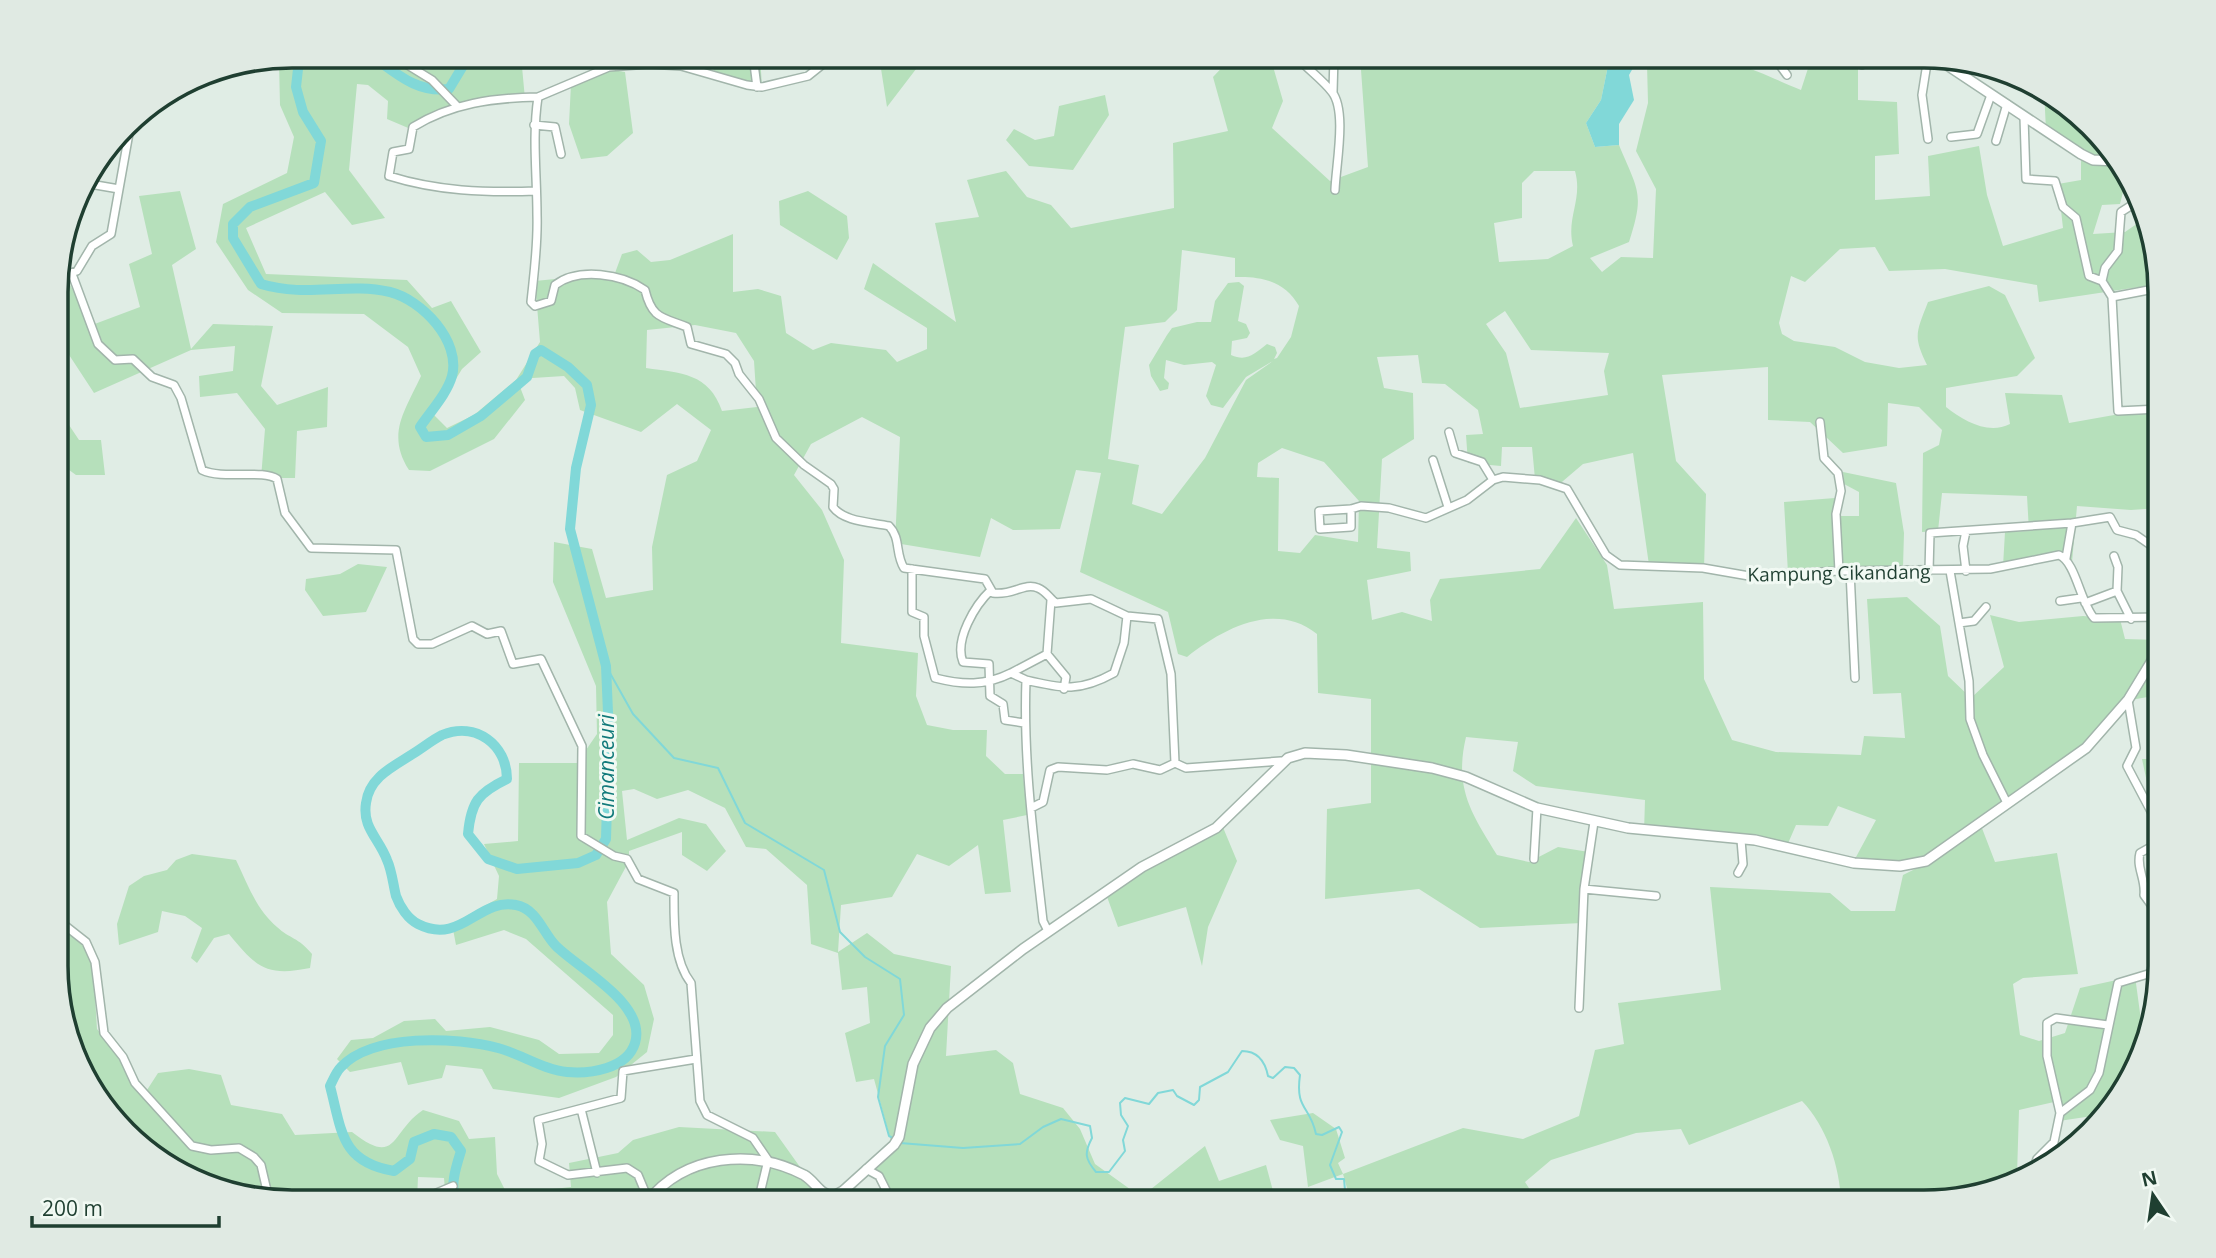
<svg xmlns="http://www.w3.org/2000/svg" width="2216" height="1258" viewBox="0 0 2216 1258" font-family="'Open Sans',sans-serif">
	<rect width="100%" height="100%" fill="#e0ede5"/>
	<!-- green -->
	<path fill="#b6e0bb" fill-rule="evenodd" d="M293,56h101l20,16 24,-4 3,-12h80l4,43 -72,9 -40,22 -26,-11 1,-18 -20,-16 -11,-1 -8,86 36,48 -33,7 -27,-33 -79,36 20,46 141,6 25,28 19,-7 30,51 -19,17 -28,46 13,13 27,-13 42,-35 24,-38 -5,-61 80,-8 7,-19 15,-4 14,12 19,-2 63,-26v58l25,-3 23,7 5,37 27,17 18,-7 55,7 11,12 30,-13v-21l-63,-39 9,-26 83,59 -21,-99 44,-6 -12,-37 39,-9 21,26 24,8 20,23 103,-20 -1,-65 55,-12 -15,-54 20,-21h37l13,45 -11,27 58,53 38,-14 -8,-111h250l-9,44 -15,23 9,24 24,-2c19,46 26,48 10,97l-39,16 12,14 19,-15 32,1 3,-69 -20,-38 12,-48 -1,-39c43,-28 112,9 154,26l11,-34h46v44l39,2 2,52 -24,2v44l55,-4 -2,-40 51,-10 8,49 16,51 60,-18 -5,-44 23,-4v-23l-35,-27 -2,-40 76,71 6,19 -6,24 -18,1 -9,29 32,-2 16,-11 18,63 -120,18 -2,-17 -92,-16 -56,2 -14,-24 -35,2 -35,33 -14,-6 -12,47 3,11 12,7 41,6 30,15 34,6 28,-3c-14,-29 -11,-32 1,-63l61,-16 16,9 30,63 -18,18 -71,12v19c18,14 42,28 64,17l-5,-31 57,2 7,28 90,-16v101l-28,2 -54,-4 -5,56 -35,-6 -34,10 2,-34 24,-1 -2,-35 -85,-3 -4,38 -16,1 1,-79 16,-8 3,-15 -23,-23 -31,-4 -1,43 -44,7 -33,-31 -42,-2v-53l-106,8 14,86 30,33 -2,76 -55,-5 -16,-112 -50,11 -27,23 -21,-8 -3,-32h-30l-1,19 -33,-3 -2,-28 17,-1 -5,-24 -33,-26 -23,-1 -4,-28 -41,2 7,31 29,5 1,46 -32,20 -5,89 33,4 1,19 -44,9 5,40 30,-8 30,9 -2,-21 10,-21 100,-10 36,-51 31,47 7,44 89,-7 1,77 28,61 44,12 85,3 3,-19 41,2 -4,-45 -28,1 -6,-95 40,-2 33,29 8,50 23,22 33,-31 -14,-52 29,7 64,-6 37,3 5,20 34,1v55l-34,6 -42,50 -103,72 15,39 62,-9 21,121 -55,4 -10,6 7,51 19,6 26,-8 15,-45 55,-12 8,59 -14,48 -30,32 -40,6 -5,-19 -35,8 -2,65 -78,27h-98c-1,-36 -15,-76 -39,-101l-113,44 -8,-16 -45,4 -85,27 -26,22 13,20h-187l-8,-28 -35,13 -5,-41 -23,-6 -10,-20 43,-7 23,16 9,29 -7,5 5,11 120,-46 60,11 56,-23 16,-66 29,-6 -6,-41 103,-13 -11,-103 120,6 21,18h44l8,-36 20,-10 -67,-8 20,-37 -38,-14 -10,20 -32,-1 -10,23 -142,-16 1,-32 -109,-14 -23,-15 5,-29 -52,-5c-12,51 5,76 31,118l32,7 29,-15 31,5 -7,71 -102,5 -61,-39 -94,10 2,-90 44,-6v-104l-53,-6 -1,-59c-42,-33 -93,-6 -130,23l-9,-3 -10,-42 -88,-40 21,-99 -25,-3 -16,59 -47,1 -22,-12 -11,39 -85,-14 5,-106 -38,-20 -51,27 -17,31 28,35 22,50 -3,83 77,10 -2,43 11,29 26,5h34l-1,26 19,18h18l4,41 -24,5 8,72 -26,2 -7,-49 -29,21 -32,-12 -25,43 -51,8 -3,47 29,-19 27,21 57,12 -5,90 50,-6 17,13 7,31 43,14 17,21 15,35 46,33 64,-51 14,35 47,-16 10,37h-386l-9,-20 -16,-12 27,-25 -18,-66 -18,3 -11,-49 25,-10 -3,-36 -25,3 -4,-37 -27,-9 -4,-59 -41,-36 -20,-2 -21,-39 -37,-18 -31,9 -23,-10 -12,2 5,49 52,-22 27,6 20,27 -19,20 -25,-16v-23l-53,19v10l-22,41 4,52 33,31 10,34 -7,33 -31,25 -57,21 -66,-9 -11,-20 -36,-4 -4,13 -34,7 -7,-23 -51,10 -13,-13 14,-19 22,-2 31,-17 31,-2 11,12 44,-4 49,13 20,14 40,-1 14,-18v-20l-87,-76 -22,-9 -48,15 -4,-21 45,-25 2,-23 -15,-32 34,-3 1,-78h58l20,-29 -1,-48 -43,-104 1,-40 38,7 14,49 47,-8 -1,-43 15,-72 30,-14 14,-31 -34,-26 -36,28 -61,-22 -5,-22 -11,-12 -47,3 8,21 -31,39 -64,32 -21,-1c-23,-36 -4,-59 12,-94l-13,-29 -44,-33 -82,-1 -34,-23 -32,-48 7,-38 64,-31 7,-36 -14,-32 -1,-43 2,-4zM1534,171h41c8,29 -9,46 -2,75l-25,13 -49,3 -5,-39 28,-5v-35zM1182,250l53,8v19c26,-1 50,4 64,29l-8,31 -14,21 -3,1 3,-6 -2,-6 -8,-3c-13,10 -20,18 -36,11l1,-14 15,-3 3,-5 -4,-9 -8,-3 6,-35 -5,-4 -11,1 -13,18 -4,21h-14l-25,6 -5,7 -18,30 2,11 9,15 8,-2 1,-6 -5,-5 2,-18 18,5 28,-3 4,3 -10,31 5,9 12,3 23,-31 27,-16 -27,19 -41,78 -43,56 -30,-10 7,-39 -31,-6 17,-132 40,-5 12,-12zM1505,311l26,39 78,3 -5,18 4,24 -88,13 -14,-55 -20,-29zM695,325l41,8 18,28 3,46 -35,4c-13,-38 -41,-38 -76,-43l1,-38zM1282,448l42,14 35,39 -1,41 -43,-7 -15,18 -22,-2 1,-73 -22,-1 1,-14z
		M712,56h48l2,30 -48,-13z
		M879,56h47l-39,51z
		M606,69l19,3 8,61 -26,23 -26,3 -12,-35 2,-40z
		M1105,95l4,20 -36,55 -44,-4 -23,-26 8,-11 21,11 19,-4 5,-30z
		M90,175l-28,95 30,55 48,-18 -11,-43 23,-10 -13,-58 41,-5 16,58 -24,16 19,84 22,-25 60,2 -12,60 16,19 51,-18 -1,40 -30,4 -2,47h-34l4,-49 -28,-36 -37,4 -1,-21 34,-5 2,-25 -44,4 -97,43 -36,-55v-76l23,-74z
		M808,191l39,25 2,22 -12,22 -57,-35 -1,-24z
		M61,413l18,27h22l4,35h-29l-18,-13v-39z
		M1843,472l53,11 8,50 -1,34 -115,6 -4,-71 51,-4 2,18h22v-24l-15,-8z
		M358,564l29,3 -21,45 -43,4 -18,-26 1,-11 34,-5z
		M2142,759h17l1,80h-1z
		M1222,825l15,36 -29,66 -6,39 -16,-59 -68,20 -12,-33 55,-40z
		M192,854l44,6c12,25 20,49 41,67 13,12 21,10 35,27l-2,14c-44,9 -54,-1 -81,-34l-15,4 -17,25 -6,-5 11,-30 -17,-12 -23,-5 -4,21 -39,13 -2,-21 12,-38 15,-10 23,-6 9,-10z
		M58,923l34,25 5,81 50,61 11,-17 31,-4 32,6 10,30 51,9 13,21 57,-3c46,36 38,0 71,-22l36,11 10,18 26,-2 2,37 10,20 64,-7 -2,-24 49,-10 15,-13 46,-13 96,5 50,70h-379l-2,-24 -26,-1 -1,23 -125,2 -117,-31 -79,-74 -38,-101z"/>
	<!-- water -->
	<path fill="#81d8d8" d="M1610,56h30l-11,19 5,25 -15,24v21l-24,2 -9,-24 15,-23z"/>
	<g fill="none" stroke-linecap="round" stroke-linejoin="round">
		<!-- stream -->
		<path stroke="#81d8d8" stroke-width="2" d="M606,666l27,48 41,44 44,10 27,55 79,47 16,62 25,25 35,22 4,36 -19,31 -7,51 11,39 4,2
			M900,1143l63,5 57,-4 23,-17 18,-8 29,7 2,12c-8,15 -7,21 4,34h13l16,-21 -2,-11 5,-14 -7,-11 -1,-12 5,-5 24,6 9,-11 15,-3 4,6 17,9 5,-5 1,-13 28,-15 14,-21c16,0 23,10 26,25l5,2 12,-11 9,1 6,7c-5,35 10,30 16,59l6,1 17,-8 3,5 -12,33 6,14h8l2,23
			M1427,1202l38,-9 41,9"/>
		<!-- river -->
		<path stroke="#81d8d8" stroke-width="10" d="M304,56l-5,4 -3,27 7,25 18,29 -7,42 -64,24 -17,17v14l28,46c46,14 85,-2 129,8 32,8 71,49 62,84 -5,18 -22,36 -32,51l6,10 22,-2 33,-19 46,-39 8,-23 6,-4 27,17 19,18 4,20 -15,63 -6,61 36,137 3,70 -3,103 -10,16 -18,8 -61,6 -29,-10 -20,-25c3,-32 10,-41 39,-55 0,-34 -31,-58 -65,-44 -10,5 -21,14 -31,20 -19,12 -42,23 -45,48 -4,25 13,35 21,57 5,11 6,24 9,36 4,11 12,23 22,28 43,22 61,-27 98,-19 21,4 27,28 40,41 23,23 91,58 79,97 -8,26 -45,31 -68,29 -23,-2 -46,-18 -69,-24 -42,-11 -125,-15 -157,19 -5,5 -8,13 -11,19 12,46 11,76 64,85l16,-12 4,-17 20,-8 17,3 10,14c-5,16 -12,36 -4,51
			M372,56c25,18 45,37 77,33l20,-33"/>
		<defs>
			<path id="minor" d="M393,56l39,24 24,25
				M609,56v11
				M753,56l4,31
				M833,56l-25,20 -46,11 -15,-2 -66,-19 -32,-2 -40,3 -71,30c-6,40 -1,78 -1,118 1,30 -3,58 -6,87l4,4 16,-5 4,-16c24,-18 67,-11 90,5 7,29 17,27 42,37l4,17 35,10 9,9 4,11 20,25 17,39 28,27 27,19 3,5 -1,18c11,15 38,15 56,19 12,12 6,28 15,42l81,11 8,14c20,3 31,-11 45,-5 8,3 12,11 18,15l35,-4 36,17 31,3 13,55 4,89 11,5 95,-7
				M1296,56c11,13 26,23 36,36 15,19 4,72 3,98
				M1781,56l-2,8 8,11
				M1928,57l-6,38 6,44
				M1862,65l3,-9
				M1333,92l1,-36
				M2024,117l2,62 29,2 8,26 13,11 13,58 13,5 10,16 6,114 41,-2
				M534,125l21,2 6,27
				M1951,137l26,-3 14,-39
				M1996,141l11,-37
				M84,183l35,6
				M536,191c-51,2 -99,0 -147,-15l4,-24 16,-3 4,-22c39,-24 80,-29 125,-30
				M72,274l26,70 17,16 18,-1 19,18 22,8 7,13 21,72c21,10 60,-1 75,9l8,34 26,35 85,2 17,89 5,5h14l40,-18 15,8 14,-3 12,33 28,-5 41,87 -1,90 33,20 13,3 11,20 36,14c0,29 -1,67 17,90l9,118 7,14 46,23 15,22 -10,42
				M58,277l19,-6 15,-25 19,-12 20,-112
				M2102,281l3,-13 13,-17 3,-39 11,-7 1,-5
				M2112,297l47,-9
				M1820,422l4,36 14,15 3,18 -5,23 3,57
				M1449,432l6,21 27,9 11,18
				M1433,460l15,47
				M1351,509v18l-31,2 -1,-18 32,-2 10,-3 28,2 37,10 41,-18 26,-20 10,-3 37,3 27,9 39,66 14,10 83,3 46,8 90,-5 151,-2 69,-14c17,7 21,47 35,63l65,-1
				M2114,556l4,11 -1,24 14,28
				M2066,558l6,-35 38,-6 7,13 19,5 23,16
				M912,569v43l12,5v19l11,42c28,7 50,8 76,-5l15,7
				M1850,571l5,107
				M1929,571l1,-38 142,-10
				M1950,571l19,110 1,38 13,36 24,48
				M1966,571l-3,-25 3,-15
				M991,590c-16,15 -37,50 -28,72l26,2 1,32 13,8 2,16 19,3
				M1051,600l-4,54 19,23 -2,12
				M2060,601l21,-3
				M2085,603l32,-12
				M1959,623l15,-2 12,-14
				M1011,673l36,-19
				M1031,808l12,-6 7,-32 8,-3 49,3 26,-6 27,6 15,-7
				M1534,859l3,-51
				M1738,873l5,-9 -2,-24
				M1584,889l72,7
				M58,920l28,22 9,20 9,71 19,24 12,26 57,63 19,4 28,-2 15,9 7,8 7,30
				M1048,931l-5,-10c-9,-80 -20,-160 -17,-241 37,9 54,12 88,-7l10,-30 3,-27
				M1579,1008l5,-119 10,-67
				M581,1109l16,64
				M2060,1113l-13,-57v-33l9,-5 52,7
				M866,1169l13,7 13,26
				M2033,1170l4,-11 17,-17 6,-29 30,-23 9,-17 19,-90 40,-12 -6,-65 -8,-11c2,-16 -8,-27 -4,-42l16,-9 -2,-27 -27,-51 9,-18 -8,-48
				M648,1199l-10,-24 -11,-7 -59,7 -29,-14 3,-17 -4,-24 83,-22 2,-27 73,-12
				M423,1202l4,-5 26,-11"/>
			<path id="tertiary" d="M1941,61l140,93 12,6 27,1
				M647,1202c38,-48 105,-54 157,-27 12,7 15,20 30,21l9,-5 51,-46 5,-8 14,-73 17,-36 17,-20 76,-59 119,-82 74,-39 72,-70 17,-5 41,2 86,13 34,9 71,31 91,20 127,12 99,23 46,3 26,-5 160,-113 42,-48 31,-51"/>
		</defs>
		<!-- minor casing -->
		<use href="#minor" stroke="#a2b5ab" stroke-width="10"/>
		<!-- tertiary casing -->
		<use href="#tertiary" stroke="#a2b5ab" stroke-width="12"/>
		<!-- minor -->
		<use href="#minor" stroke="#fff" stroke-width="7"/>
		<!-- tertiary -->
		<use href="#tertiary" stroke="#fff" stroke-width="9"/>
	</g>
	<g text-anchor="middle" dominant-baseline="central" stroke-width="6" stroke-linejoin="round" paint-order="stroke">
		<!-- street labels -->
		<g font-size="19" fill="#1f3f31" stroke="#f1f9f3">
			<text transform="translate(1839 573) rotate(-1)">Kampung Cikandang</text>
		</g>
		<!-- water labels -->
		<g font-size="21" font-style="italic" fill="#127a7b" stroke="#f1f9f3">
			<text transform="translate(606 767) rotate(-90)">Cimanceuri</text>
		</g>
	</g>
	<!-- crop -->
	<path d="M0 0H2216V1258H0ZM292 68H1924A224 224 0 0 1 2148 292V966A224 224 0 0 1 1924 1190H292A224 224 0 0 1 68 966V292A224 224 0 0 1 292 68Z" fill="#e0eae3" fill-rule="evenodd"/>
	<path fill="none" stroke="#1f3f31" stroke-width="3.5" d="M292 68H1924A224 224 0 0 1 2148 292V966A224 224 0 0 1 1924 1190H292A224 224 0 0 1 68 966V292A224 224 0 0 1 292 68Z"/>
	<!-- north arrow -->
	<g transform="translate(2153 1195) rotate(347)" stroke="#f1f9f3" stroke-width="5" paint-order="stroke">
	<path d="M0-5L12 26L0 18L-12 26Z" fill="#1f3f31"/>
	<text y="-10" font-size="19" font-weight="bold" text-anchor="middle" fill="#1f3f31">N</text>
	</g>
	<!-- scale -->
	<path d="M32 1216v10h187v-10" fill="none" stroke="#1f3f31" stroke-width="3.5"/>
	<text x="42" y="1216" font-size="21" fill="#1f3f31" stroke="#f1f9f3" stroke-width="5" paint-order="stroke">200 m</text>
</svg>
